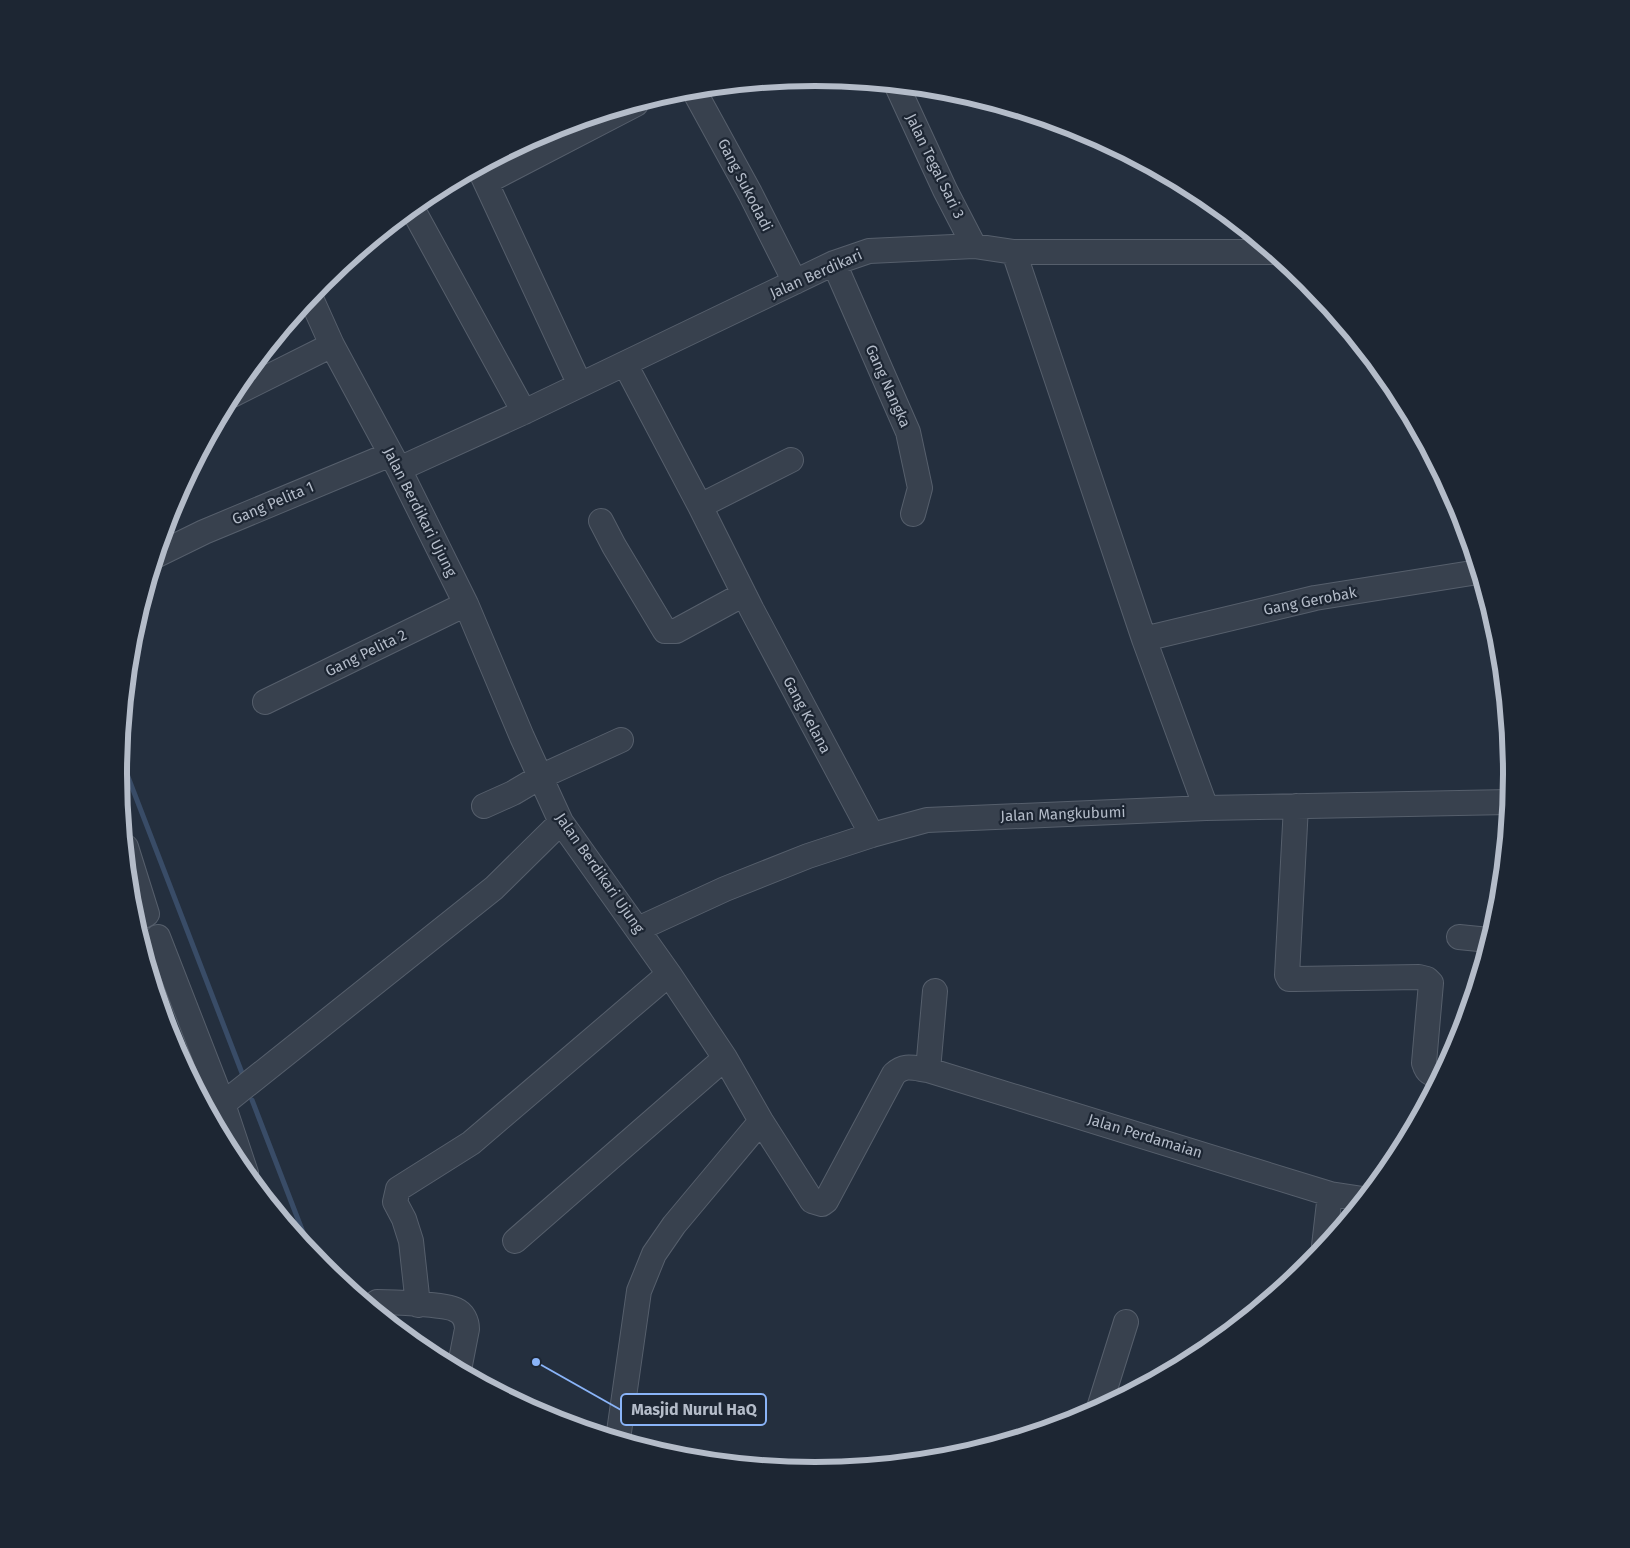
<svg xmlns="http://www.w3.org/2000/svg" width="1630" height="1548" viewBox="0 0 1630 1548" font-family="'Fira Sans',sans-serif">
	<rect width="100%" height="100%" fill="#242f3e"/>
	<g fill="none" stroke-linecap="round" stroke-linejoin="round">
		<!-- stream -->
		<path stroke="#394c67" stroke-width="5" d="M120,756l122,317
			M252,1100l59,153"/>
		<defs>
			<path id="minor" d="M897,86l48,104 29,56
				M693,89l57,104 45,89
				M479,168l101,217
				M486,182l150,-78
				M412,208l112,204
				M1014,252l130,387 62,169
				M834,263l74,169 12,56 -7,26
				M310,296l22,49 67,124 67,135 56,133 39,85 108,152 56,84 36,63 51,80 10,3 4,-3 68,-127c11,-10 19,-6 34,-4l402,124 33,5
				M625,364l75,142 52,104 120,225
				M232,395l100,-50
				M399,469l125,-57 310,-149 35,-12 105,-5 40,6h258
				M700,506l91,-46
				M601,521l13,25 51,85h11l68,-37
				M157,555l47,-23 187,-78
				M1144,639l171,-41 163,-26
				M265,702l201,-98
				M484,806l29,-13 27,-16 81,-37
				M1296,806l-9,169 2,4h6l124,-2 8,2 4,4 -7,80c3,10 6,11 16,12
				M126,847l21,67 -12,6
				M638,929l87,-40 83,-33 64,-21 55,-15 279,-12 303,-6
				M158,937l65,167 23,69
				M1459,937l30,3
				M928,1070l7,-79
				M223,1104l271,-216 67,-66
				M515,1241l210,-183
				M1324,1246l6,-52
				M377,1302c13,0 69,2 79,8 7,3 11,11 11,19l-8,41
				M418,1305l-7,-64 -7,-22 -9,-17 3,-13 73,-46 198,-169
				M1099,1408l27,-86
				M618,1439l21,-148 15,-37 20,-29 87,-104"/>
		</defs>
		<!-- minor casing -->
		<use href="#minor" stroke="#565f6c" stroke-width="26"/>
		<!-- minor -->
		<use href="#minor" stroke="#38414e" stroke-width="24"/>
	</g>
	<g text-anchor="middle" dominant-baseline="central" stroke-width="4.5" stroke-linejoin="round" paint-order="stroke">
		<!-- street labels -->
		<g font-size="15" fill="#b4bcc9" stroke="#1d2633">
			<text transform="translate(935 166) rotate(64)">Jalan Tegal Sari 3</text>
			<text transform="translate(745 185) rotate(63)">Gang Sukodadi</text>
			<text transform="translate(816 274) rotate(-24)">Jalan Berdikari</text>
			<text transform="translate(888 386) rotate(66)">Gang Nangka</text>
			<text transform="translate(273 503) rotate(-23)">Gang Pelita 1</text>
			<text transform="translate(420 512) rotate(63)">Jalan Berdikari Ujung</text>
			<text transform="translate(1310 601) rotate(-11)">Gang Gerobak</text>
			<text transform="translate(366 653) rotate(-26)">Gang Pelita 2</text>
			<text transform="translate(807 715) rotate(62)">Gang Kelana</text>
			<text transform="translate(1063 814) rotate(-2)">Jalan Mangkubumi</text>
			<text transform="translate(600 873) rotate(55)">Jalan Berdikari Ujung</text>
			<text transform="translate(1145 1136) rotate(17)">Jalan Perdamaian</text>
		</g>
	</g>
	<!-- crop -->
	<path d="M0 0H1630V1548H0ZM127 774a688 688 0 1 1 1376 0a688 688 0 1 1-1376 0Z" fill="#1d2633" fill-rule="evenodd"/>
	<path fill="none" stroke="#b4bcc9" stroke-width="6" d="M127 774a688 688 0 1 1 1376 0a688 688 0 1 1-1376 0Z"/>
	<!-- callouts -->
	<path fill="none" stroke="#8ab4f8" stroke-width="2" d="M536 1362L621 1410"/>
	<circle fill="#8ab4f8" stroke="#1d2633" stroke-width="2" cx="536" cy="1362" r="5"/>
	<rect fill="#1d2633" stroke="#8ab4f8" stroke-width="2" x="621" y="1394" width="145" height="31" rx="5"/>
	<g font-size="16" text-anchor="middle" font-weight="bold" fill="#b4bcc9">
		<text x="694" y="1415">Masjid Nurul HaQ</text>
	</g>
</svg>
